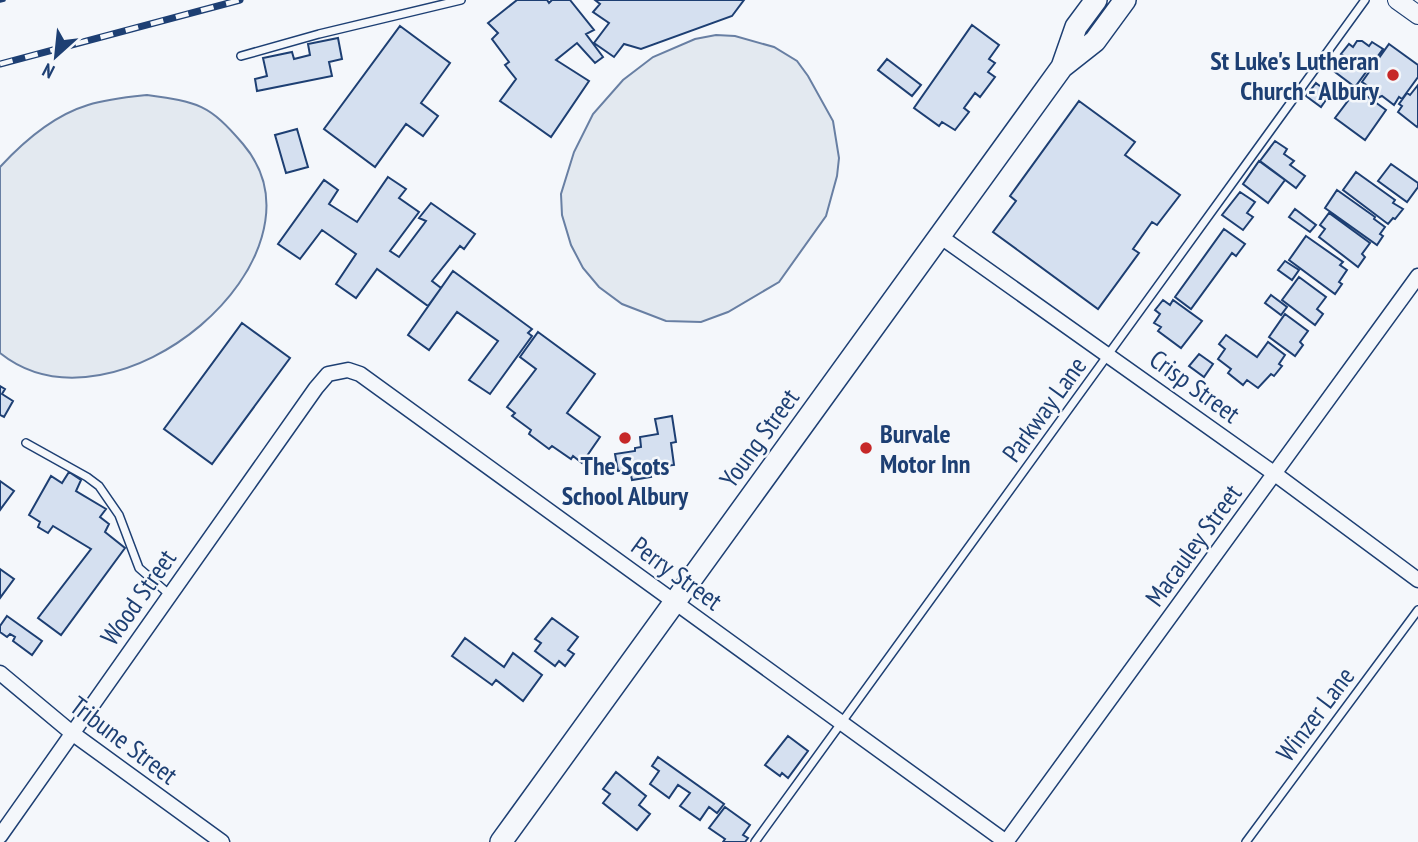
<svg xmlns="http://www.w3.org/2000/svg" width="1418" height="842" viewBox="0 0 1418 842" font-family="'PT Sans Narrow',sans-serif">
	<rect width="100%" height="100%" fill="#f4f7fb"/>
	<!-- green -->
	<path fill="#e3e9f0" stroke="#687fa3" stroke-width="2" d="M716,35l19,1 39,11 23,14 11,15 25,45 6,37 -2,18 -11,40 -47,66 -51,30 -27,10 -35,-1 -44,-17 -23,-17 -16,-19 -12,-23 -9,-30 -1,-21 13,-42 19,-38 30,-34 30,-23 42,-18z
		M147,95c51,7 62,9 96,49 96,113 -128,301 -243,209v-186c23,-25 55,-52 88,-62 19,-6 40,-8 59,-10z"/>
	<!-- building -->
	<path fill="#d5e0f0" stroke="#1d3f73" stroke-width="2" d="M517,0h30l2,3 3,-3h18l24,30 -8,4 17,23 -8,6 -18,-20 -21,17 33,21 -38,56 -51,-36 16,-22 -11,-14 4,-3 -17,-23 6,-6 -10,-10z
		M595,0h149l-12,16 -91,33 -17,-5 -10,13 -20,-14 15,-20 -16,-11 7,-8z
		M972,25l27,20 -10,14 6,4 -7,9 7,5 -15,20 -5,-4 -11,15 5,4 -14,18 -13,-8 -3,4 -25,-18z
		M400,26l50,37 -29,40 17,13 -15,20 -17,-12 -31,43 -51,-38z
		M338,38l4,21 -13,3 3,14 -75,15 -2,-12 12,-3 -4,-18 29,-6 2,7 16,-4 -2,-11z
		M1357,41h5l7,5 3,-4 11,7 -28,38 -20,-15 11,-15 -5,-3 8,-10 4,3z
		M1389,44l29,21v12l-16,22 -3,-2 -5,8 -12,-9 -7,3 -4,-4v-7l-9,-6z
		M887,59l34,26 -9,11 -34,-26z
		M1316,83l14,11 -9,13 -15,-11z
		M1418,85v40l-1,2 -19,-15 4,-6 -3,-2 8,-11 3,2z
		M1357,89l29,21 -21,30 -30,-22z
		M1079,101l56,41 -10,13 55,40 -23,30 -5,-3 -19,27 6,4 -41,56 -105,-77 23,-31 -6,-5z
		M297,129l11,38 -22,6 -11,-38z
		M1275,141l12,8 -3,5 10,7 -4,4 15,11 -9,12 -36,-27z
		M1259,161l26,19 -17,23 -25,-19z
		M1391,164l27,19v4l-11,15 -29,-21z
		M1356,172l39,28 -2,3 10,6 -8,10 -2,-1 -5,6 -45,-34z
		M388,177l18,12 -7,9 20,14 -29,39 9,6 27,-36 -7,-3 12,-15 44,31 -11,15 -4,-3 -28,35 9,7 -13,18 -51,-37 -21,29 -20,-14 20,-30 -34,-24 -22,29 -22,-15 46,-64 14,10 -9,14 28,18z
		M1337,190l38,27 -1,2 11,8 -5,7 3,2 -6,9 -52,-37z
		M1240,192l15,10 -8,11 6,4 -10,13 -21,-15z
		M1295,209l21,16 -6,7 -21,-15z
		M1329,213l41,30 -8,11 3,3 -7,10 -39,-30 6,-8 -5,-4z
		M1224,229l21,15 -9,12 -4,-3 -41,56 -16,-12z
		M1306,236l37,26 -3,3 7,5 -8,12 3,2 -7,10 -46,-34z
		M1285,261l14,9 -7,10 -14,-10z
		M453,271l79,58 -4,4 4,3 -42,58 -21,-14 29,-39 -41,-29 -28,38 -21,-15z
		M1299,277l27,20 -9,12 6,5 -8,11 -33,-25z
		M1271,295l16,12 -6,8 -16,-12z
		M1163,300l7,5 3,-5 29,21 -21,27 -23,-17 3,-4 -7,-4 6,-9 -5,-4z
		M1285,314l23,17 -8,11 3,3 -8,11 -26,-19z
		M242,323l48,35 -78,106 -48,-35z
		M538,332l57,42 -28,39 33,24 -18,26 -9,-7 -2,3 -19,-13 -3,3 -20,-15 2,-4 -19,-14 3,-3 -8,-6 29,-38 -16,-12z
		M1226,335l31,22 11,-15 17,13 -6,9 3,2 -8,10 -3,-2 -13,14 -11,-8 -4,5 -15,-12 3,-4 -13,-10 7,-10 -6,-5z
		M1199,354l14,10 -9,13 -15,-11z
		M0,386l5,3 -3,5 11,7 -9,16 -4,-2z
		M672,416l4,26 -5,1 3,22 -25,3 2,9 -19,3 -2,-10 -12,1 -3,-17 20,-3v-3l6,-1 -1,-10 18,-3 -3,-15z
		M69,472l12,8 -5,11 30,18 -6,8 9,7 -4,8 20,16 -64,87 -23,-17 53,-69 -38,-23 -5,7 -10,-6 2,-5 -11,-7 22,-39 11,7z
		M0,481l14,10 -14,19z
		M0,569l14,10 -14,19z
		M7,616l35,25 -10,14 -19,-14 2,-4 -5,-3 -3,3 -7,-5v-6z
		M552,618l26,19 -10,13 6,4 -9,12 -6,-5 -4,5 -20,-15 6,-8 -6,-4z
		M465,638l39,29 9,-14 29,22 -19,26 -27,-21 -4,5 -40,-29z
		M788,736l20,15 -20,27 -6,-5 -2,3 -15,-11z
		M658,757l66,47 -7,9 -8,-6 -9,13 -20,-14 10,-13 -12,-8 -9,13 -19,-14 9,-13 -7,-5z
		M616,772l30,24 -7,9 11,9 -13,16 -34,-27 7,-9 -7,-5z
		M725,807l25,18 -7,10 5,3 -3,4h-22l2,-3 -16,-11z"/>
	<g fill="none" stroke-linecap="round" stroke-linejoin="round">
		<defs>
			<path id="service" d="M241,56l78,-22 142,-34
				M26,443l61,34 12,9 20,29 20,53 31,27
				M755,842l610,-842
				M1246,842l172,-232"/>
			<path id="minor" d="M941,237l334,237 143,106
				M0,673l72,60 150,109
				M0,836l316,-448 12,-14 20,-4 12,4 646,468
				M1006,842l412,-566"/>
			<path id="tertiary" d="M1397,0l21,15"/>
			<path id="secondary" d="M1062,67l14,-40 20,-27
				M501,842l561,-775 33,-26 30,-41"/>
		</defs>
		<!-- service casing -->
		<use href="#service" stroke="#1d3f73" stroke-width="10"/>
		<!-- minor casing -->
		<use href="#minor" stroke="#1d3f73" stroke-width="17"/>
		<!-- tertiary casing -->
		<use href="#tertiary" stroke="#1d3f73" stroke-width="20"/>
		<!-- secondary casing -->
		<use href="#secondary" stroke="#1d3f73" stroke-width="24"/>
		<!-- service -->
		<use href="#service" stroke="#f4f7fb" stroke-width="7"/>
		<!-- minor -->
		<use href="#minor" stroke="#f4f7fb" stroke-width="14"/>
		<!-- tertiary -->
		<use href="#tertiary" stroke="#f4f7fb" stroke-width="18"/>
		<!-- secondary -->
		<use href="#secondary" stroke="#f4f7fb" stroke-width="21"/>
		<defs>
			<path id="rail" d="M0,64l240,-64"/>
		</defs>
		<!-- rail casing -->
		<use href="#rail" stroke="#1d3f73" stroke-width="7"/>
		<!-- rail -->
		<use href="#rail" stroke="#f4f7fb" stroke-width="4.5" stroke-dasharray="13" stroke-linecap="butt"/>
		<!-- wall -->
		<path stroke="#1d3f73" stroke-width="3.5" d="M0,1l4,-1"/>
	</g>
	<!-- markers -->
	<g fill="#c62828" stroke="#f4f7fb" stroke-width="2.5">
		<circle cx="1393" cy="75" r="7"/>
		<circle cx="625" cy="438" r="7"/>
		<circle cx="866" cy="448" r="7"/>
	</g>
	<g text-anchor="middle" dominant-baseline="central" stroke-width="5" stroke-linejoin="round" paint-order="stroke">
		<!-- poi labels -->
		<g font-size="26" font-weight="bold" fill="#1d3f73" stroke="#f4f7fb" text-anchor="end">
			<text x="1379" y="60">St Luke's Lutheran<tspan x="1379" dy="30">Church - Albury</tspan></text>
			<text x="880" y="433" text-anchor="start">Burvale<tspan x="880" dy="30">Motor Inn</tspan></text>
			<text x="625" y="465" text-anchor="middle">The Scots<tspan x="625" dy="30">School Albury</tspan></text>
		</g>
		<!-- street labels -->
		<g font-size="26" fill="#1d3f73" stroke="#f4f7fb">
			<text transform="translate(1195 386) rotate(36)">Crisp Street</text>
			<text transform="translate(1044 409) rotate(-54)">Parkway Lane</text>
			<text transform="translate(759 438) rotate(-54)">Young Street</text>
			<text transform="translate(1193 545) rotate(-54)">Macauley Street</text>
			<text transform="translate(677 573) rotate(36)">Perry Street</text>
			<text transform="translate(138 597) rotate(-55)">Wood Street</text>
			<text transform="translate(1315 714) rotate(-53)">Winzer Lane</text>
			<text transform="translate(124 740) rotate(37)">Tribune Street</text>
		</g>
	</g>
	<!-- north arrow -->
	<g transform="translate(56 56) rotate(207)" stroke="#f4f7fb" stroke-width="5" paint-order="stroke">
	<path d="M0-5L12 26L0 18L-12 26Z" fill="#1d3f73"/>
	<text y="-10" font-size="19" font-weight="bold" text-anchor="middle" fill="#1d3f73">N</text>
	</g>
</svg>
